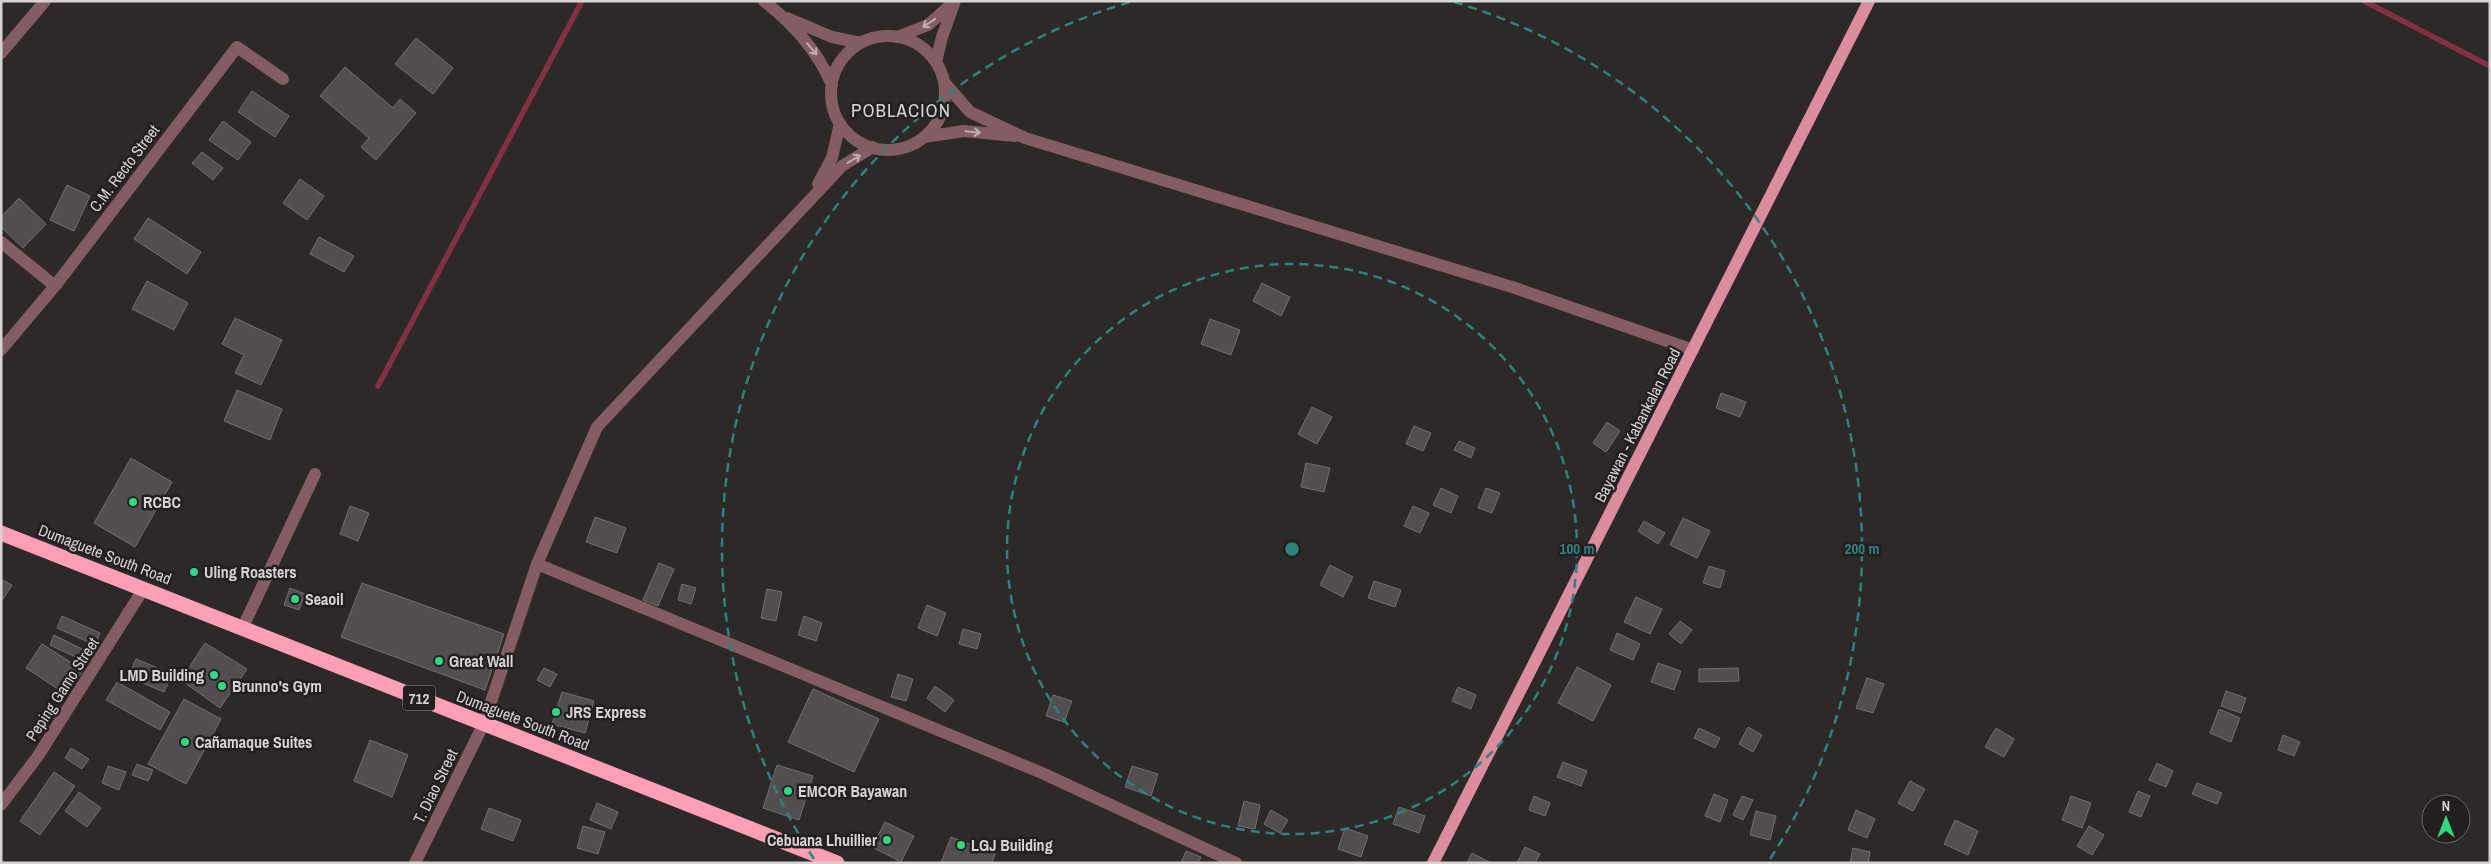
<svg xmlns="http://www.w3.org/2000/svg" width="2491" height="864" viewBox="0 0 2491 864" font-family="'Archivo Narrow',sans-serif">
	<rect width="100%" height="100%" fill="#2d2929"/>
	<g fill="none" stroke-linecap="round" stroke-linejoin="round">
		<!-- stream -->
		<path stroke="#822f48" stroke-width="5.5" d="M2364,1l126,65
			M378,386l204,-385"/>
	</g>
	<!-- building -->
	<path fill="#524d4e" stroke="#736e6f" d="M416,38l37,30 -20,26 -38,-30z
		M345,67l48,41 7,-9 16,14 -40,47 -15,-13 8,-9 -49,-42z
		M252,91l37,25 -14,21 -37,-25z
		M223,121l28,21 -13,18 -29,-20z
		M202,152l21,16 -10,12 -21,-17z
		M300,179l24,17 -17,24 -24,-17z
		M67,185l23,11 -16,35 -24,-11z
		M19,198l27,26 -23,24 -22,-21v-10z
		M148,218l53,34 -14,22 -53,-35z
		M319,237l35,19 -10,16 -34,-18z
		M147,281l41,22 -14,27 -42,-21z
		M1262,283l28,14 -9,19 -28,-15z
		M235,318l47,22 -21,45 -26,-12 9,-18 -22,-11z
		M1210,319l30,11 -9,25 -30,-11z
		M237,390l45,19 -12,31 -46,-19z
		M1721,393l25,9 -6,15 -24,-9z
		M1312,407l20,10 -15,27 -19,-10z
		M1607,422l13,9 -14,21 -13,-9z
		M1414,426l17,7 -8,18 -17,-7z
		M1459,441l16,7 -4,10 -17,-8z
		M131,458l41,24 -37,65 -41,-24z
		M1306,463l24,5 -6,24 -23,-5z
		M1441,488l17,8 -7,17 -18,-8z
		M1486,488l14,5 -8,20 -14,-5z
		M350,506l19,7 -11,28 -18,-7z
		M1413,506l16,7 -9,20 -16,-7z
		M595,517l31,11 -9,25 -31,-11z
		M1683,518l27,13 -13,27 -27,-13z
		M1644,521l21,12 -7,11 -20,-13z
		M659,563l15,6 -16,37 -15,-6z
		M1330,565l23,12 -10,20 -23,-12z
		M1709,566l16,5 -5,17 -17,-5z
		M1,579l11,6 -11,17z
		M1374,581l27,9 -6,17 -27,-9z
		M362,583l142,51 -19,56 -144,-53z
		M682,584l14,4 -5,16 -13,-4z
		M290,588l15,6 -6,16 -15,-5z
		M767,589l15,3 -6,29 -15,-3z
		M1636,597l26,12 -12,25 -26,-12z
		M927,605l19,8 -9,23 -19,-8z
		M62,616l38,17 -5,12 -38,-17z
		M804,616l18,7 -6,18 -18,-6z
		M1680,621l12,9 -11,14 -12,-10z
		M963,629l18,5 -4,15 -18,-5z
		M1617,633l23,11 -7,16 -23,-10z
		M54,635l34,17 -4,9 -34,-16z
		M205,643l42,26 -27,39 -39,-28z
		M42,644l41,26 -16,25 -41,-27z
		M136,659l36,15 -8,18 -36,-15z
		M1658,663l23,8 -7,19 -23,-8z
		M1577,667l34,18 -18,36 -35,-18z
		M544,668l13,6 -7,13 -13,-7z
		M1738,668l1,13 -40,1v-13z
		M898,674l15,5 -7,22 -15,-4z
		M1867,678l17,6 -11,29 -17,-5z
		M117,682l53,30 -10,18 -54,-30z
		M935,686l19,14 -9,12 -18,-14z
		M1458,687l18,8 -5,14 -19,-8z
		M813,689l66,30 -25,53 -66,-30z
		M2226,691l20,7 -5,15 -20,-7z
		M562,692l32,9 -9,32 -33,-9z
		M1053,695l19,6 -8,21 -18,-6z
		M184,699l37,20 -35,65 -38,-20z
		M2219,709l21,9 -9,24 -21,-9z
		M1748,727l14,8 -9,17 -14,-8z
		M1699,728l21,10 -5,10 -21,-10z
		M1996,728l18,11 -10,18 -19,-10z
		M2283,735l17,7 -6,14 -16,-6z
		M370,740l38,15 -16,42 -38,-16z
		M71,748l18,11 -7,10 -17,-11z
		M1563,762l24,9 -6,15 -24,-9z
		M2157,763l16,8 -7,16 -17,-7z
		M137,764l16,6 -5,11 -16,-6z
		M777,765l36,11 -14,44 -36,-12z
		M108,766l18,6 -7,18 -17,-7z
		M1132,766l26,8 -7,22 -26,-9z
		M54,772l21,14 -35,49 -20,-14z
		M1910,781l15,8 -12,22 -15,-8z
		M2197,783l25,10 -5,11 -25,-10z
		M2138,791l12,5 -9,21 -12,-5z
		M79,792l22,16 -14,19 -22,-16z
		M1714,794l14,6 -8,22 -15,-6z
		M1534,796l16,7 -5,13 -16,-6z
		M1742,796l11,4 -10,20 -10,-5z
		M2071,796l20,7 -9,25 -20,-8z
		M1244,801l16,4 -5,24 -17,-3z
		M597,803l21,9 -7,17 -21,-9z
		M1399,807l26,9 -6,17 -26,-9z
		M489,808l32,12 -8,21 -32,-12z
		M1271,810l17,10 -8,13 -16,-9z
		M1856,810l19,9 -8,19 -19,-8z
		M1756,811l20,5 -6,24 -20,-5z
		M1955,820l23,11 -10,24 -24,-11z
		M885,822l29,14 -13,26 -29,-15z
		M583,826l22,6 -7,22 -21,-6z
		M2089,826l15,9 -12,20 -15,-9z
		M1345,828l23,8 -7,21 -23,-8z
		M951,837l44,17 -3,9h-51z
		M1525,847l15,7 -5,9h-18z
		M1853,848l17,4 -2,11h-18z
		M1186,851l15,6 -3,6h-17z
		M1472,853l19,10h-24z"/>
	<g fill="none" stroke-linecap="round" stroke-linejoin="round">
		<!-- minor -->
		<path stroke="#835c64" stroke-width="12" d="M764,1c30,24 53,49 68,84
			M787,18l45,19 29,6
			M831 93a57 57 0 1 1 114 0a57 57 0 1 1-114 0Z
			M897,37l31,-12 27,-24
			M1,53l44,-52
			M936,62l6,-25 12,-33
			M944,82l26,30 55,26 487,149 181,63
			M924,137l40,-6 51,5
			M818,184l14,-26 8,-35
			M1,242l54,44
			M1,350l54,-64 182,-239 46,32
			M537,564l505,209 194,90
			M243,627l72,-153
			M1,805l37,-49 106,-168
			M415,863l69,-140 53,-159 60,-137 245,-261 31,-19"/>
		<!-- major -->
		<path stroke="#db8c9e" stroke-width="12" d="M1433,863l436,-862"/>
		<!-- highway -->
		<path stroke="#fe9fb5" stroke-width="15" d="M1,533l836,330"/>
	</g>
	<!-- one-way arrows -->
	<defs><path id="oneway-shaft" d="M-6 0H5M1.5-3L5.5 0L1.5 3" fill="none" stroke-width="1.6" stroke-linecap="round" stroke-linejoin="round" transform="scale(1.25)"/></defs>
	<g stroke="#bdafb2">
		<use href="#oneway-shaft" transform="translate(929 23) rotate(147)"/>
		<use href="#oneway-shaft" transform="translate(812 49) rotate(50)"/>
		<use href="#oneway-shaft" transform="translate(973 132) rotate(6)"/>
		<use href="#oneway-shaft" transform="translate(854 159) rotate(-31)"/>
	</g>
	<!-- distance rings -->
	<g fill="none" stroke="#2d847d" stroke-width="2.5" stroke-dasharray="9 6">
		<circle cx="1292" cy="549" r="285"/>
		<path d="M814 859A570 570 0 0 1 1130 2M1454 2A570 570 0 0 1 1770 859"/>
	</g>
	<!-- markers -->
	<g fill="#32d882" stroke="#231f20" stroke-width="2">
		<circle cx="133" cy="502" r="5"/>
		<circle cx="194" cy="572" r="5"/>
		<circle cx="295" cy="599" r="5"/>
		<circle cx="439" cy="661" r="5"/>
		<circle cx="214" cy="675" r="5"/>
		<circle cx="222" cy="686" r="5"/>
		<circle cx="556" cy="712" r="5"/>
		<circle cx="185" cy="742" r="5"/>
		<circle cx="788" cy="791" r="5"/>
		<circle cx="887" cy="840" r="5"/>
		<circle cx="961" cy="845" r="5"/>
	</g>
	<g text-anchor="middle" dominant-baseline="central" stroke-width="5" stroke-linejoin="round" paint-order="stroke">
		<!-- shield labels -->
		<rect fill="#231f20" stroke="#a09d9d" stroke-width="1" x="403" y="685.5" width="32" height="25" rx="4"/>
		<g font-size="15" font-weight="bold" fill="#d6d3d3">
			<text x="419" y="698">712</text>
		</g>
		<!-- street labels -->
		<g font-size="16" fill="#d6d3d3" stroke="#231f20">
			<text transform="translate(124 168) rotate(-53)">C.M. Recto Street</text>
			<text transform="translate(1637 425) rotate(-63)">Bayawan - Kabankalan Road</text>
			<text transform="translate(105 554) rotate(21)">Dumaguete South Road</text>
			<text transform="translate(62 689) rotate(-57)">Peping Gamo Street</text>
			<text transform="translate(523 720) rotate(21)">Dumaguete South Road</text>
			<text transform="translate(435 786) rotate(-64)">T. Diao Street</text>
		</g>
		<!-- poi labels -->
		<g font-size="16" font-weight="bold" fill="#d6d3d3" stroke="#231f20" text-anchor="start">
			<text x="143" y="502">RCBC</text>
			<text x="204" y="572">Uling Roasters</text>
			<text x="305" y="599">Seaoil</text>
			<text x="449" y="661">Great Wall</text>
			<text x="204" y="675" text-anchor="end">LMD Building</text>
			<text x="232" y="686">Brunno's Gym</text>
			<text x="566" y="712">JRS Express</text>
			<text x="195" y="742">Cañamaque Suites</text>
			<text x="798" y="791">EMCOR Bayawan</text>
			<text x="877" y="840" text-anchor="end">Cebuana Lhuillier</text>
			<text x="971" y="845">LGJ Building</text>
		</g>
		<!-- quarter labels -->
		<g font-size="19" letter-spacing="1" fill="#d6d3d3" stroke="#231f20">
			<text x="901" y="110">POBLACION</text>
		</g>
	</g>
	<circle cx="1292" cy="549" r="8" fill="#2d847d" stroke="#231f20" stroke-width="2.5"/>
	<g font-size="15" text-anchor="middle" font-weight="bold" fill="#2d847d" stroke="#231f20" stroke-width="5" stroke-linejoin="round" paint-order="stroke">
		<text x="1577" y="554">100 m</text>
		<text x="1862" y="554">200 m</text>
	</g>
	<!-- border -->
	<rect width="2491" height="864" fill="none" stroke="#d6d3d3" stroke-width="5"/>
	<!-- north arrow -->
	<g transform="translate(2446 819)"><circle r="24" fill="#231f20" stroke="#6b6768"/>
	<path d="M0-4L9 19L0 12L-9 19Z" fill="#32d882"/>
	<text y="-8" font-size="14" font-weight="bold" text-anchor="middle" fill="#d6d3d3">N</text>
	</g>
</svg>
